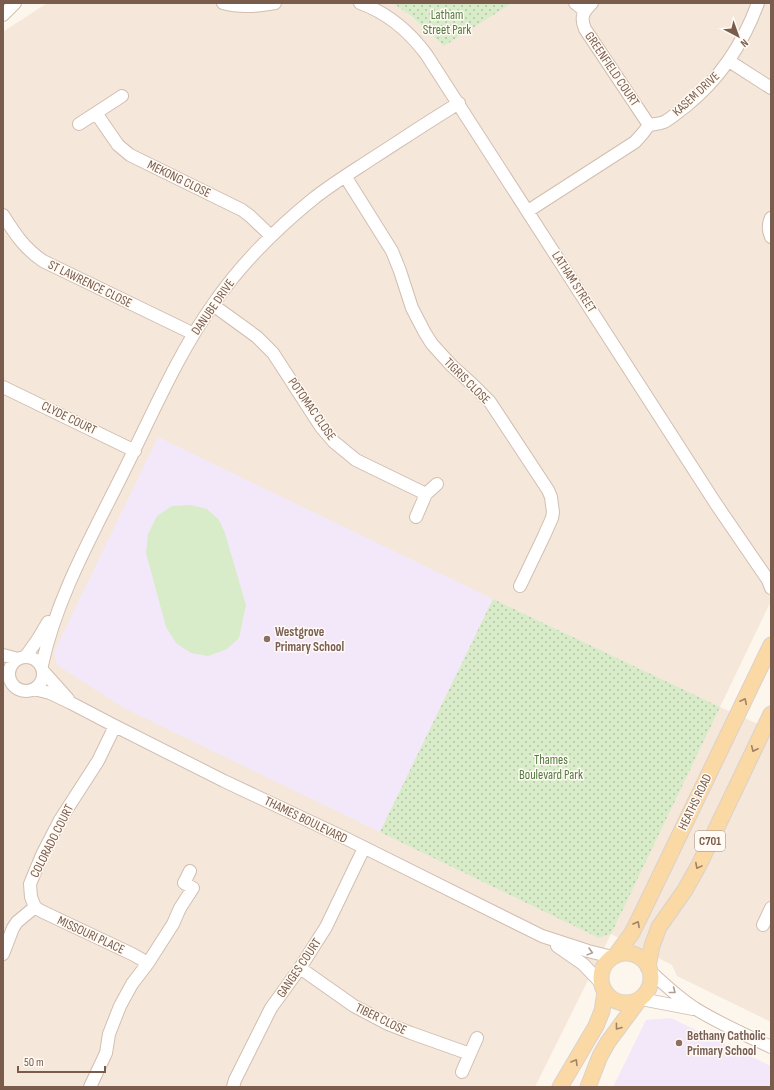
<svg xmlns="http://www.w3.org/2000/svg" width="774" height="1090" viewBox="0 0 774 1090" font-family="'Sofia Sans Condensed',sans-serif">
	<defs>
		<pattern id="park-dots" width="8" height="8" patternUnits="userSpaceOnUse"><rect width="8" height="8" fill="#d8ecc9"/><path d="M2 2h.1M6 6h.1" fill="none" stroke="#b4c2a5" stroke-width="1.8" stroke-linecap="round"/></pattern>
	</defs>
	<rect width="100%" height="100%" fill="#fdf6ec"/>
	<!-- residential -->
	<path fill="#f5e8da" d="M47,3h346l12,8 37,33 -26,-41h355v598l-51,106 51,23v292l-94,-46 -5,-11 -61,-31 -76,153h-532v-1055z"/>
	<!-- education -->
	<path fill="#f3e8fa" d="M158,437l335,162 -113,233 -256,-124 -67,-43 -3,-13z
		M671,1018l100,48v21h-158l33,-67z"/>
	<!-- park -->
	<path fill="url(#park-dots)" d="M393,3h119l-68,43 -33,-30z
		M493,599l227,108 -109,227 -12,4 -219,-106z"/>
	<!-- pitch -->
	<path fill="#d8ecc9" d="M191,505l16,4 12,11 6,13 21,72 -7,33 -12,11 -19,7 -17,-3 -15,-10 -10,-16 -20,-74 2,-19 9,-18 15,-10z"/>
	<g fill="none" stroke-linecap="round" stroke-linejoin="round">
		<defs>
			<path id="minor" d="M223,3c18,5 35,3 52,0
				M360,3c28,10 48,27 66,51l290,450 52,76 3,8
				M575,3l10,8
				M592,3c-9,9 -12,14 -7,26l64,96
				M3,15l12,-12
				M729,61l42,27
				M96,113l22,32 12,10 112,55 8,6 21,20
				M79,124l43,-28
				M345,176l47,75 8,20 12,37 13,25 7,11 19,21 22,20 17,17 58,88 3,7 1,8 1,7 -1,6 -8,18 -24,50
				M528,211l107,-69 8,-9 6,-8c5,-1 10,-1 15,-3 8,-4 15,-11 22,-16 35,-28 57,-62 72,-103
				M3,215c12,19 21,33 40,46l151,73
				M771,218c-3,6 -3,12 0,19
				M213,305l44,32 16,16 48,74 13,15 22,18 70,34
				M3,387l132,64
				M416,517l10,-23 11,-10
				M3,655l15,4
				M26,656l12,-17 10,-17
				M9 674a17 17 0 1 1 34 0a17 17 0 1 1-34 0Z
				M42,665c14,-65 48,-126 78,-186 30,-59 55,-121 94,-176 27,-39 62,-74 99,-104 20,-16 42,-29 63,-43 28,-18 55,-36 83,-53
				M43,671l25,28
				M34,689l16,4 21,10 44,23 109,55 121,57 197,98 46,15 24,6
				M35,907l6,4 91,43 16,9
				M763,925l8,-17
				M557,946l26,18 19,20
				M3,954l10,-26 4,-6 18,-15 -4,-10 -1,-13 12,-29 18,-35 38,-59 17,-35
				M300,968l54,38 34,18 23,9 59,21
				M651,972c14,13 29,27 45,37 24,15 50,26 75,38
				M641,999l52,10
				M462,1072l15,-34
				M90,1087l16,-34 3,-19 11,-28 12,-22 16,-21 25,-39 7,-16 13,-20 -9,-5 6,-12
				M233,1087l2,-7 36,-72 29,-40 26,-41 38,-79"/>
			<path id="major" d="M601 978a25 25 0 1 1 50 0a25 25 0 1 1-50 0Z
				M615,956l17,-23 8,-16 131,-272
				M648,967l4,-21 7,-19 26,-37 14,-25 72,-151
				M560,1087l36,-61 6,-15 3,-19
				M588,1087l12,-31 8,-14 31,-42"/>
		</defs>
		<!-- minor casing -->
		<use href="#minor" stroke="#d1beb0" stroke-width="14"/>
		<!-- major casing -->
		<use href="#major" stroke="#dad1cd" stroke-width="17"/>
		<!-- minor -->
		<use href="#minor" stroke="#fff" stroke-width="12"/>
		<!-- major -->
		<use href="#major" stroke="#fbd9a5" stroke-width="15"/>
	</g>
	<!-- one-way arrows -->
	<defs><path id="oneway-chevron" d="M-2-3.5L2.5 0L-2 3.5" fill="none" stroke-width="1.6" stroke-linecap="round" stroke-linejoin="round"/></defs>
	<g stroke="#a18267">
		<use href="#oneway-chevron" transform="translate(744 701) rotate(-64)"/>
		<use href="#oneway-chevron" transform="translate(754 749) rotate(115)"/>
		<use href="#oneway-chevron" transform="translate(698 866) rotate(118)"/>
		<use href="#oneway-chevron" transform="translate(637 924) rotate(-61)"/>
		<use href="#oneway-chevron" transform="translate(618 1027) rotate(127)"/>
		<use href="#oneway-chevron" transform="translate(575 1062) rotate(-59)"/>
	</g>
	<g stroke="#af9d94">
		<use href="#oneway-chevron" transform="translate(590 952) rotate(15)"/>
		<use href="#oneway-chevron" transform="translate(673 991) rotate(38)"/>
	</g>
	<!-- markers -->
	<g fill="#8d6e63" stroke="#fffaf3" stroke-width="1.5">
		<circle cx="267" cy="639" r="4"/>
		<circle cx="679" cy="1043" r="4"/>
	</g>
	<g text-anchor="middle" dominant-baseline="central" stroke-width="3" stroke-linejoin="round" paint-order="stroke">
		<!-- shield labels -->
		<rect fill="#fffaf3" stroke="#a28b7f" stroke-width="1" x="695" y="831" width="30" height="20" rx="3"/>
		<g font-size="12" font-weight="bold" fill="#7a5c4d">
			<text x="710" y="841">C701</text>
		</g>
		<!-- park labels -->
		<g font-size="13" fill="#537a41" stroke="#fffaf3">
			<text x="447" y="15">Latham<tspan x="447" dy="15">Street Park</tspan></text>
			<text x="551" y="760">Thames<tspan x="551" dy="15">Boulevard Park</tspan></text>
		</g>
		<!-- street labels -->
		<g font-size="13" fill="#7a5c4d" stroke="#fffaf3">
			<text transform="translate(612 69) rotate(56)">GREENFIELD COURT</text>
			<text transform="translate(696 94) rotate(-43)">KASEM DRIVE</text>
			<text transform="translate(179 179) rotate(26)">MEKONG CLOSE</text>
			<text transform="translate(574 282) rotate(57)">LATHAM STREET</text>
			<text transform="translate(90 284) rotate(26)">ST LAWRENCE CLOSE</text>
			<text transform="translate(213 307) rotate(-55)">DANUBE DRIVE</text>
			<text transform="translate(467 381) rotate(45)">TIGRIS CLOSE</text>
			<text transform="translate(312 409) rotate(55)">POTOMAC CLOSE</text>
			<text transform="translate(69 418) rotate(26)">CLYDE COURT</text>
			<text transform="translate(695 802) rotate(-64)">HEATHS ROAD</text>
			<text transform="translate(306 820) rotate(26)">THAMES BOULEVARD</text>
			<text transform="translate(52 841) rotate(-63)">COLORADO COURT</text>
			<text transform="translate(91 935) rotate(25)">MISSOURI PLACE</text>
			<text transform="translate(299 968) rotate(-56)">GANGES COURT</text>
			<text transform="translate(381 1019) rotate(26)">TIBER CLOSE</text>
		</g>
		<!-- education labels -->
		<g font-size="13" font-weight="bold" fill="#785e54" stroke="#fffaf3" text-anchor="start">
			<text x="275" y="632">Westgrove<tspan x="275" dy="15">Primary School</tspan></text>
			<text x="687" y="1036">Bethany Catholic<tspan x="687" dy="15">Primary School</tspan></text>
		</g>
	</g>
	<!-- border -->
	<rect width="774" height="1090" fill="none" stroke="#7a5c4d" stroke-width="8"/>
	<!-- north arrow -->
	<g transform="translate(738 36) rotate(139)" stroke="#fffaf3" stroke-width="3" paint-order="stroke">
	<path d="M0-3L7 15L0 10L-7 15Z" fill="#7a5c4d"/>
	<text y="-6" font-size="11" font-weight="bold" text-anchor="middle" fill="#7a5c4d">N</text>
	</g>
	<!-- scale -->
	<path d="M18 1066v6h87v-6" fill="none" stroke="#7a5c4d" stroke-width="2"/>
	<text x="24" y="1066" font-size="12" fill="#7a5c4d" stroke="#fffaf3" stroke-width="3" paint-order="stroke">50 m</text>
</svg>
